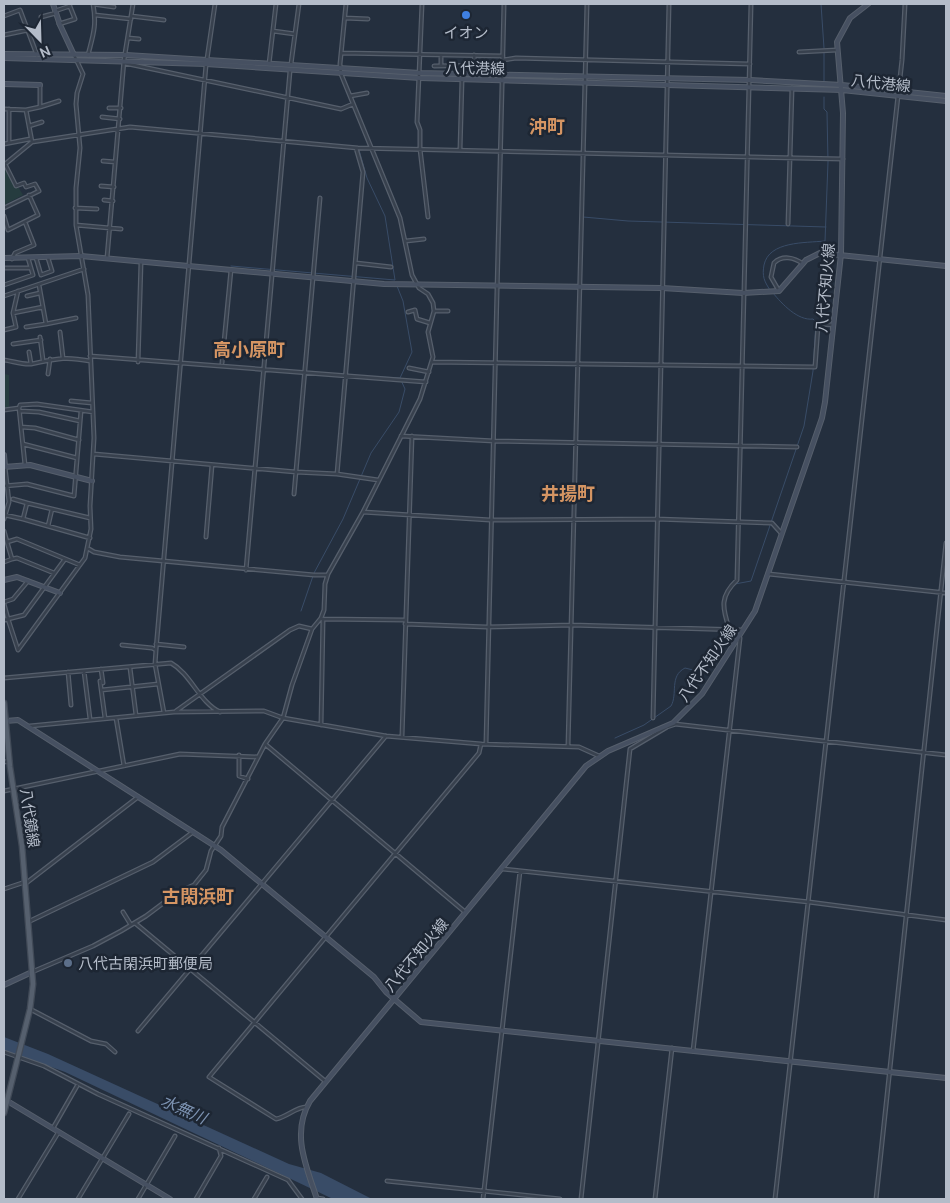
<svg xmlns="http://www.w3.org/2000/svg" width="950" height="1203" viewBox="0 0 950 1203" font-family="Ubuntu,'Noto Sans JP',sans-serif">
	<rect width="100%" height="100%" fill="#242f3e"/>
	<!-- green -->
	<path fill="#263c3f" d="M5,165l18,30 -19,10v-39z
		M4,374l5,1v33l-5,1z"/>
	<!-- water -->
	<path fill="#394c67" d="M4,1037l44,17 241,110 32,9 51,26h-39l-268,-127 -61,-22z"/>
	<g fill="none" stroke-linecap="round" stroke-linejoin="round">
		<!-- stream -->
		<path stroke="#394c67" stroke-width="1" d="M821,4l3,44
			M824,52v30
			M583,217l45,4 198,6
			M231,266l164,14 -10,-64 -18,-38 -8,-28
			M770,290c-6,-9 -8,-14 -6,-25 5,-24 41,-22 61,-24l3,-79 -1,-50 -3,-3v-12
			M183,362l117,9
			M381,377l19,1
			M735,584l16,-3 53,-155 9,-55 3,-49 -3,-3c-15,2 -31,-15 -40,-26
			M301,611l13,-38 29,-54 28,-66 28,-41 6,-23 -5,-11 12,-26 -9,-51 -6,-15
			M615,738l29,-13 27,-19c7,-12 -2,-30 14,-38l16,4 3,-2 24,-39"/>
		<defs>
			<path id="street" d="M93,4l21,3
				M422,4l-5,118 3,8v19l8,68
				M55,11l15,-5
				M95,15l36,4
				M4,16l16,-6 17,45
				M131,16l33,4
				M41,17l15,-4
				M345,18l23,1
				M59,24l16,-5 -6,-15
				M273,31l22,3
				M4,35l24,-5
				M128,38l11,1
				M799,52l38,-2
				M342,53l161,3
				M88,55c5,-20 9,-29 5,-51
				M474,55l1,10
				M207,59l8,-55
				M503,60l13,-2 234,6
				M124,63l217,46 12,-5
				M269,64l7,-60
				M291,64l8,-60
				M434,66l64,-1
				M441,66v-11
				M350,96l17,-3
				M40,107l19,-6
				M109,108h12
				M4,109l22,1 14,-3v-22
				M9,109v33
				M26,110l6,32
				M102,117l18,2
				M29,126l13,-4
				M4,144l26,-5
				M460,150l2,-71
				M103,161l12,1
				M4,165l28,-23 98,-15 228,21 485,11
				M101,186l13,1
				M104,200l9,1
				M4,208l35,-17 -4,-7 -9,3 -2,-4 -8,3 -11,-22
				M75,208l22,1
				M4,216l4,14 30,-15 -9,-20
				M788,224l4,-136
				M76,225l45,4
				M406,241l18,-2
				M36,258l5,17 11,-4 -4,-13
				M107,258l17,-198 9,-56
				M12,259l3,-6 19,-8 -9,-23
				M356,263l35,4
				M4,268h27
				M4,285l29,-10 -5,-17
				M39,285l7,39 30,-6
				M18,291l-5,22 30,-6
				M779,291l-8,-14 3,-14c8,-8 20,-6 29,1
				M4,296l80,-27
				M27,296l13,-3
				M434,311h14
				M408,312l7,-2 2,9 13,4
				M26,327l20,-3
				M4,330l12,-3 -3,-14
				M60,332l3,26
				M40,337l3,23
				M13,344l28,-4
				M29,352l2,12
				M90,356l336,26
				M4,360c8,1 19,5 27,4 25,-5 33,-8 59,-3
				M138,362l3,-100
				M432,362l383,5 3,-41 1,-2 14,1
				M222,363l9,-93
				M409,368l20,4
				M48,374l2,-15
				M71,401l21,2
				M19,408l1,-3 17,-1 56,8
				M4,410l15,-2 6,57
				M20,411l19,1 41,9
				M21,427l14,1 44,12
				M401,436l93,5 303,6
				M23,444l54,14
				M94,454l202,18 41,2 41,6
				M337,474l26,-302 -7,-24
				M4,486l23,-2 47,12 7,-85
				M294,494l26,-296
				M13,499l14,4
				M363,512l127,8 166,-1 116,4 9,10
				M5,515l18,4
				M4,519l5,-17 -4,-35
				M48,526l4,-17
				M4,531l3,11
				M206,537l6,-72
				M90,538l-67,-19 4,-16 63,15
				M89,549l5,3 26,5 194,18h13
				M12,559l5,-1 37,15
				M65,559l-41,56 -16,4 10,31 67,-92 6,-29 -1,-23 4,-68 -6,-143 -12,-70v-37l4,-40 -4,-44 1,-11 6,-19 -9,-19
				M4,562l8,-3 -5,-17 10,-3 63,26
				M246,570l44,-499
				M769,574l177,19
				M4,602l9,-3 15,-18
				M4,604l4,15 -4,1
				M322,619l83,1
				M405,624l82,3 85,-2 170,5
				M729,628c-7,-21 -9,-32 8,-48l14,-576
				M156,644l28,3
				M122,645l30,3 4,2
				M130,668l6,47
				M101,669l2,14
				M84,671l6,48
				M68,672l3,33
				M4,678l167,-15c20,11 28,39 49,49
				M100,681l5,37
				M102,690l56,-6
				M176,711l114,-81 9,-4 13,3
				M164,713l-9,-49 1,-14 50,-585
				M116,718l8,48
				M653,718l16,-714
				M675,724l271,31
				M321,725l2,-106
				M30,726l144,-14 90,-1 19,7 103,18 95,8 98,3 20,9
				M402,736l10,-300
				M265,744l200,168
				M486,744l18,-740
				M568,746l19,-742
				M239,755v21l9,3
				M4,762l6,-1
				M4,791l176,-37 78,3
				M503,869l306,33 137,18
				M25,884l113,-87
				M4,889l21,-7
				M123,912l8,13
				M28,922l125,-60 40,-30
				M135,923l190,158
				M32,972l61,-26 28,-15 25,-15 32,-24 16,-7 12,-15 5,-19 10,-15 1,-9 43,-83 18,-26 9,-33 20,-56 9,-11 3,-8 1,-26 3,-10 35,-62 57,-113 13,-42 -5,-25 6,-21 -1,-8 -5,-9 -9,-6 -7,-13 -12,-57 -59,-144 -1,-10 6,-60
				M30,1009l61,32 15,3 9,8
				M138,1031l248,-295
				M693,1051l47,-413
				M4,1052l40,14 54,28 190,86 14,19
				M306,1107c-10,0 -19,10 -30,12l-67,-42 270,-324 2,-9
				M53,1128l24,-42
				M387,1181l173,18
				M317,1198l6,1
				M18,1199l40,-66
				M78,1199l51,-85
				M138,1199l37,-63
				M196,1199l25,-43 -2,-8
				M254,1199l13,-22
				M483,1199l37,-328
				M581,1199l49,-450 37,-22 9,-3
				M655,1199l17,-151
				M775,1199l127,-1139 3,-56
				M876,1199l70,-656"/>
			<path id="secondary" d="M53,4l7,21 14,30
				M4,54l122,1 294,18 330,7 92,5 104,11
				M4,58l202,6 214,14 422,12 104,11
				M4,84l36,1
				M4,258l77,-2 303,28 278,4 81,5 36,-2 27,-31 14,-7 126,13
				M4,455l1,12
				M4,467l26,-2 62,16
				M4,580l13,-3 43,16
				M6,721l12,-1 203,130 153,127 12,15 35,30 525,56
				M4,985l28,-13
				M4,1099l166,100
				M317,1199c-11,-33 -26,-66 -7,-98l276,-335 22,-15 65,-28 29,-29 53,-83 67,-193 3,-16 16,-148 2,-141 -6,-71 13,-24 18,-14"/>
			<path id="primary" d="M4,703l6,64 12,79 11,138 -3,25 -26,104"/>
		</defs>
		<!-- street casing -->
		<use href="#street" stroke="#565f6c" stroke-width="5"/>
		<!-- secondary casing -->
		<use href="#secondary" stroke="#565f6c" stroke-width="6"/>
		<!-- primary casing -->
		<use href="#primary" stroke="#414a57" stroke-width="7"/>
		<!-- street -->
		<use href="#street" stroke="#38414e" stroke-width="2.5"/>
		<!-- secondary -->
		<use href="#secondary" stroke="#465061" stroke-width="4"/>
		<!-- primary -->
		<use href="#primary" stroke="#56606e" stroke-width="4.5"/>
	</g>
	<!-- markers -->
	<circle fill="#3f7fe0" stroke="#1d2633" stroke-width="2" cx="466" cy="15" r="5"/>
	<circle fill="#5c6f8a" stroke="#1d2633" stroke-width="2" cx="68" cy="963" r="5"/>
	<g text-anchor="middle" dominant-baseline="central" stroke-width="5" stroke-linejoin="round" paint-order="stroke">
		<!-- poi labels -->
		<g font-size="15" fill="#b4bcc9" stroke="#1d2633">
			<text x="466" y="32">イオン</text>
			<text x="78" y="963" text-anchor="start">八代古閑浜町郵便局</text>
		</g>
		<!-- street labels -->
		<g font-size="15" fill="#b4bcc9" stroke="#1d2633">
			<text transform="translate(475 68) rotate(1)">八代港線</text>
			<text transform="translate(881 83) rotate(6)">八代港線</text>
			<text transform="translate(825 288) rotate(-85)">八代不知火線</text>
			<text transform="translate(707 663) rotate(-55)">八代不知火線</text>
			<text transform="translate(30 818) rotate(82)">八代鏡線</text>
			<text transform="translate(416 955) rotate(-50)">八代不知火線</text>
		</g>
		<!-- water labels -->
		<g font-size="16" font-style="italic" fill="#7c92b1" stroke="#1d2633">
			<text transform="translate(184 1109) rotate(24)">水無川</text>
		</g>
		<!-- quarter labels -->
		<g font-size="18" font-weight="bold" fill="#d59563" stroke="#1d2633">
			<text x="547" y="126">沖町</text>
			<text x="249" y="349">高小原町</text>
			<text x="568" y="493">井揚町</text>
			<text x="198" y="896">古閑浜町</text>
		</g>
	</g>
	<!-- border -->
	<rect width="950" height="1203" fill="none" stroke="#b4bcc9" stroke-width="10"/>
	<!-- north arrow -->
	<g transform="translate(40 40) rotate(157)" stroke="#1d2633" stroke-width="4" paint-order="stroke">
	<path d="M0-4L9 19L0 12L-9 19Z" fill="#b4bcc9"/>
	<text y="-8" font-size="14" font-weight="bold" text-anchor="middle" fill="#b4bcc9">N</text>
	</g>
</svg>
